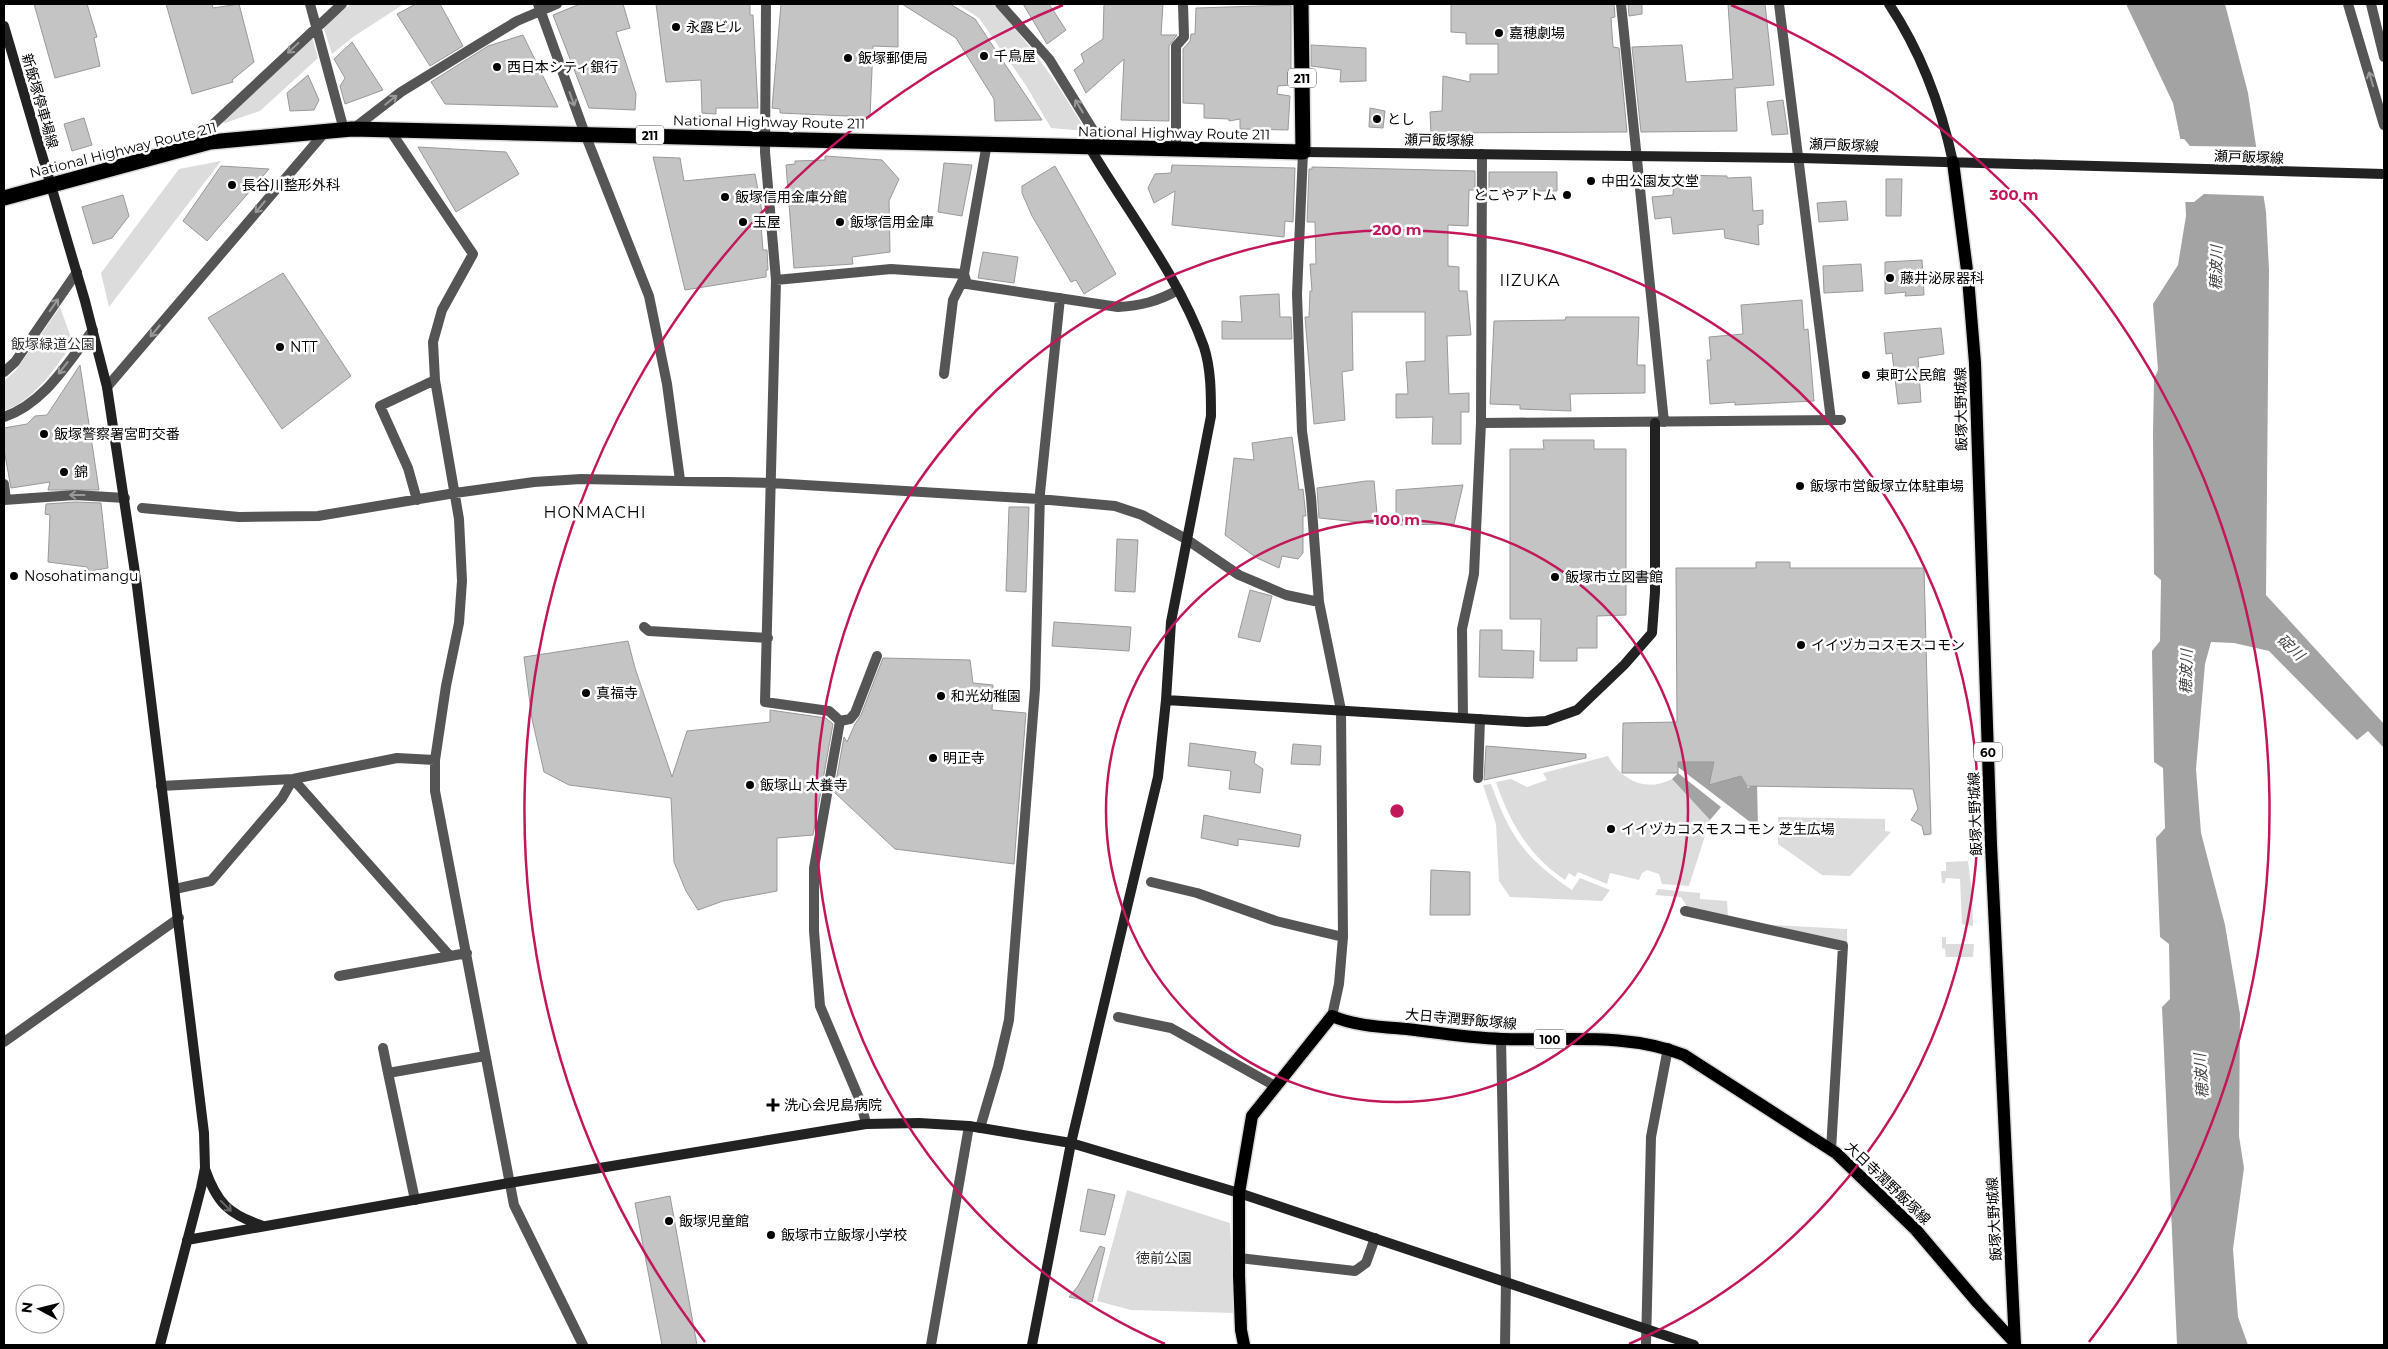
<svg xmlns="http://www.w3.org/2000/svg" width="2388" height="1349" viewBox="0 0 2388 1349" font-family="Montserrat,'Noto Sans JP',sans-serif">
	<rect width="100%" height="100%" fill="#fff"/>
	<!-- green -->
	<path fill="#dcdcdc" d="M351,4h53l-51,33 -21,17 -9,-28z
		M957,4h36c39,42 64,78 93,127l-35,-3 -26,-44 -46,-66z
		M312,36l6,22 -58,53 -35,12 -2,-1v-3z
		M221,161l-112,146 -8,-34 78,-104z
		M60,307l13,36c-19,26 -37,56 -69,68v-30l12,-11z
		M1608,756c13,24 38,37 64,23l38,41 -21,66 -27,-2 -3,-10 -12,-4 -5,3 -3,7 -29,-7 -3,11 -29,-12 -3,5 -6,-4 -4,7c-36,-25 -55,-56 -69,-98l15,-3 16,8 20,-7 -4,-7z
		M1491,784c19,53 34,74 81,106l8,-12 30,12 -8,11 -92,-4 -11,-16 -3,-57 -13,-39z
		M1778,817l107,2v12l6,1 -41,44 -28,-1 -44,-31z
		M1968,861l4,32 1,33 -11,-2 -2,-45 -14,-1 -1,5h-3l-1,-12h5v-9z
		M1658,889l42,4v6l27,2 1,15 -40,-8 -7,-11 -26,-2z
		M1773,925l74,4v14l-74,-15z
		M1942,937h4v7h28l-1,13h-27l-1,-8 -3,-1z
		M1127,1190l103,33 5,90 -104,-3 -34,-9z"/>
	<!-- water -->
	<path fill="#a3a3a3" d="M2126,4h99l23,89 18,119 3,58 -3,325 118,129v24l-16,-17 -11,9 -88,-89 -35,-8 -23,-1 -6,22 -9,105 5,64 24,92 15,89 -1,122 5,32 -11,81 5,68 10,28h-71l-15,-338 8,-8 -1,-55 -9,-7 -4,-99 9,-10 -2,-60 -9,-6 -2,-111 8,-10 1,-61 -7,-6 -1,-141 1,-54 4,-9 -5,-66 25,-39 8,-49 -3,-64 -10,-49z
		M1678,762h36l-4,21 31,-7 7,12 9,-7 1,47 -80,-61z
		M1678,773l43,34 -11,13 -38,-41z"/>
	<!-- pier -->
	<path fill="#fff" d="M2178,139h6l6,7 69,1 7,49 -62,-2 -10,8h-11z"/>
	<!-- building -->
	<path fill="#c4c4c4" stroke="#999" d="M34,4h53l10,33 -3,1 6,28 -45,12z
		M166,4h46l1,4 26,-4 15,58 -22,18 1,2 -41,12z
		M416,4h24l23,42 -33,20 -33,-52z
		M580,4h43l7,24 -14,4 20,62 -1,16 -46,-2 -36,-93z
		M656,4h94v11h3l5,93h-42v6l-14,-1 -1,-33 -35,2z
		M781,4h117v43l-25,-1 -3,71 -90,-4v-4l-8,-1z
		M902,4h48l25,15 67,101 -47,1 -1,-22 -38,-61z
		M1023,4h26l17,26 -19,14z
		M1104,4h59l-2,31h16l-8,11v75l-48,-1 3,-61 -38,34 -12,-23 10,-8 -3,-8 22,-15z
		M1451,4h163l1,13 -4,1 2,29 6,1 8,84 -196,1 -1,-21 12,-1 1,-35 27,6v-8h28v-30h-32v-11l-15,-1z
		M1628,4h14v10l-13,2z
		M1728,4h37l9,81 -39,3 2,43 -96,1 -9,-85 50,-2 4,37 47,-3z
		M1291,5v80l-13,1 -1,8 13,2 -2,34 -48,-1v-10l-11,2v-2l-25,-1v-14l-21,-1v-54l7,-8 1,-7h4l1,-26z
		M523,35l35,72 -113,-3 -14,-22 57,-36z
		M352,42l31,48 -38,14 -5,-18 5,-8 -11,-19z
		M1311,45l55,3v33l-26,1 1,-12 -30,-4z
		M308,75l11,25 -5,10 -24,1 -3,-18z
		M1783,100l5,34 -16,1 -5,-33z
		M1370,108l15,3 -2,17 -14,-1z
		M84,118l8,27 -20,6 -8,-27z
		M418,147l88,5 13,22 -63,38z
		M825,156l57,4 17,19 -10,22 1,51 -38,5 1,7 -59,4 -8,-103 9,-1v-3l30,-1z
		M653,157l27,1 4,23 71,-7 7,38h-2l3,38h4l1,20h-2v7l-81,13z
		M944,163l28,2 -10,51 -24,-4z
		M1172,165l123,3 -2,54 -8,-1 -1,16 -112,-12 3,-34 -21,12 -6,-15 7,-14 16,-1z
		M221,166l48,3 -62,72 -24,-20z
		M1055,166l61,108 -32,20 -8,-14 -5,2 -39,-66 -10,-23v-7z
		M1312,167l163,4v19h-6l-1,36 -20,-1v41l11,1v24h8l4,44 -24,1 2,58 20,-1v19h-8v32h-29l1,-27 -37,1v-24h12l-2,-32 19,-1v-49h-73l1,58 -11,2 3,48 -31,4 -9,-107h4l1,-26h2l-2,-27h6l-1,-42h-8l2,-53h3z
		M1489,172h68v19h-68z
		M1674,175l53,1v2l24,-1 2,34 10,-1v14l-5,1 1,20 -34,-7 -1,-9 -51,5 -2,-17 -16,2 -3,-22 21,-2z
		M1886,179h16l-1,37h-15z
		M123,195l6,21 -17,22 -19,6 -11,-37z
		M1846,201l2,19 -29,2 -2,-19z
		M983,252l35,5 -4,26 -36,-5z
		M1922,260l2,35 -19,1 1,-4 -21,2v-32z
		M1861,264l2,27 -39,2 -1,-27z
		M283,273l68,103 -69,53 -74,-111z
		M1279,294l1,23h11l1,22h-70v-18l20,1 -2,-26z
		M1802,300l2,30 4,-1 6,72 -79,4v-3l-25,2 -3,-44h4l-2,-23 34,-3 -2,-29z
		M1566,317h73l-2,48h8v28l-75,1 1,17 -51,-2v-4l-30,-1 4,-83 71,-1z
		M1941,328l3,26 -26,4 3,44 -23,2 -6,-51 -6,1 -2,-21z
		M80,365l19,125h-51l2,-8 -39,6 -7,-38v-22l23,-4 8,-8 12,-1z
		M1292,437l7,53 4,-1 3,27h-3v37l-5,6 -16,-3 -3,12 -22,-10 -32,-23 9,-77 20,2 -2,-17z
		M1543,440h51v9h32v166l-29,1v32h-20v13h-37l1,-42h-31v-170h34z
		M1366,481h8l4,43 -59,-6 -2,-30z
		M1463,485l-9,39 -58,1v-35z
		M75,502l26,1 7,65 -19,3 -2,-4 -39,-5 2,-47 -5,-1 1,-10z
		M1009,507h20l-3,85 -20,-1z
		M1117,539l21,1 -3,52 -20,-1z
		M1756,562h34v6h134l7,266 -7,1 -2,-9 -11,-6 7,-11 -5,-20 -166,-3 -6,-10 -32,9 5,-23h-36v11h-56l1,-50 54,-1 -1,-154h80z
		M1250,590l22,6 -12,46 -22,-5z
		M1054,622l77,5 -2,24 -77,-5z
		M1480,630h22v20l32,1 -1,27 -54,-1z
		M628,641l7,27 37,109 15,-46 83,-9v-12l56,8 7,6 -20,111 -36,3v53l-54,10 -25,9 -12,-19 -12,-29 -3,-64 -102,-13 -25,-13 -12,-53 -8,-62z
		M883,658l87,2 3,23 20,2 -1,25 34,3 -12,151 -119,-15 -61,-57 10,-55 3,5 8,-18 6,-9z
		M1190,743l66,9 -2,11 9,6 -3,24 -31,-4 2,-18 -43,-5z
		M1293,744l28,2 -1,19 -29,-1z
		M1486,746l100,8v4l-102,22z
		M1204,815l97,20 -2,12 -61,-8v7l-37,-8z
		M1431,870l39,2v43h-40z
		M1088,1189l27,6 -10,40 -25,-4z
		M670,1196l27,149h-35l-27,-142z
		M1100,1246l5,2 -13,54 -23,-5 9,-11z"/>
	<g fill="none" stroke-linecap="round" stroke-linejoin="round">
		<defs>
			<path id="primary" d="M1953,162l15,116 7,85 16,482 24,500
				M1244,1345l-3,-15 -2,-54v-83l13,-77 80,-100c23,10 51,11 75,13 32,4 64,9 95,10 60,2 125,-7 182,16l152,98 80,77 62,73 37,40"/>
			<path id="highway" d="M4,198l206,-56 142,-13 951,23 -2,-148"/>
		</defs>
		<!-- primary casing -->
		<use href="#primary" stroke="#dbdbdb" stroke-width="15"/>
		<!-- highway casing -->
		<use href="#highway" stroke="#dbdbdb" stroke-width="18"/>
		<!-- street -->
		<path stroke="#555" stroke-width="10" d="M310,4l34,126
			M538,4l47,130 64,162 18,88 13,96
			M766,4l-1,148 11,128 -11,422 64,9 11,10 -26,147v63l6,75 41,97 5,21
			M1000,4l49,55 55,89
			M1621,4l43,418
			M1779,4l52,416
			M2348,4l36,121
			M2371,4l13,53
			M353,129l48,-37 78,-48 38,-23 40,-17
			M389,129l84,125 -31,56 -9,32 2,38 24,139 3,62 -3,42 -13,63 -11,74v31l79,414 69,140
			M987,143l-23,131 3,10 151,23c23,-1 40,-6 60,-17
			M190,146l152,-142
			M1176,148v-102l8,-9 -1,-33
			M1303,152l-6,142 5,137 9,66 8,105 22,108 2,227 -4,47 -7,32
			M776,280l115,-11 73,5
			M4,372l11,-10 62,-90
			M944,374l9,-74 11,-22
			M107,387l219,-256
			M4,417c41,-14 64,-55 89,-87
			M1481,423l360,-3
			M4,484l2,16
			M4,500l71,-5 50,3
			M417,500l-9,-32 -28,-62 55,-26
			M142,508l97,9 79,-1 137,-23 79,-11 47,-3 190,4 268,16 76,7 27,9 44,24 53,36 47,20 33,7
			M644,627l5,4 119,7
			M1463,718l-1,-89 12,-55 7,-151 1,-269
			M840,721l10,-2 5,-6 22,-57
			M1478,778l2,-59
			M161,786l132,-7 104,-21 38,2
			M1151,882l46,11 79,28 67,16
			M175,889l36,-8 71,-83 11,-19 156,176
			M1685,911l158,35 -12,204
			M339,976l128,-23
			M1118,1017l53,11 104,58
			M1501,1039l5,243 -1,63
			M4,1042l175,-124
			M383,1048l5,25
			M980,1128l18,-61 11,-47 26,-331 5,-196 20,-195
			M415,1200l-27,-127 97,-17
			M1239,1258l116,13 11,-8 9,-25
			M931,1345l38,-219
			M1646,1345l5,-208 17,-89"/>
		<!-- secondary -->
		<path stroke="#222" stroke-width="10" d="M1889,4c32,48 52,102 64,158
			M4,26l81,275 22,86 30,199 67,547 1,35 -4,20 -41,157
			M1303,152l497,6 584,16
			M1166,700l361,22 19,-1 31,-11 47,-45 28,-32 3,-41v-169
			M205,1169c12,34 23,45 58,57
			M187,1240l322,-57 357,-59 53,-1 50,3 102,17 168,50 455,152
			M1032,1345l39,-202 87,-366 8,-77 5,-78 40,-206c0,-23 0,-47 -7,-69 -25,-70 -76,-135 -114,-199"/>
		<!-- primary -->
		<use href="#primary" stroke="#000" stroke-width="12"/>
		<!-- highway -->
		<use href="#highway" stroke="#000" stroke-width="15"/>
	</g>
	<!-- one-way arrows -->
	<defs><path id="oneway-shaft" d="M-6 0H5M1.5-3L5.5 0L1.5 3" fill="none" stroke-width="1.6" stroke-linecap="round" stroke-linejoin="round" transform="scale(1.25)"/></defs>
	<g stroke="#999">
		<use href="#oneway-shaft" transform="translate(293 48) rotate(137)"/>
		<use href="#oneway-shaft" transform="translate(2371 79) rotate(-107)"/>
		<use href="#oneway-shaft" transform="translate(572 99) rotate(70)"/>
		<use href="#oneway-shaft" transform="translate(391 100) rotate(-39)"/>
		<use href="#oneway-shaft" transform="translate(1079 106) rotate(-121)"/>
		<use href="#oneway-shaft" transform="translate(260 207) rotate(130)"/>
		<use href="#oneway-shaft" transform="translate(54 305) rotate(-55)"/>
		<use href="#oneway-shaft" transform="translate(155 331) rotate(130)"/>
		<use href="#oneway-shaft" transform="translate(63 368) rotate(128)"/>
		<use href="#oneway-shaft" transform="translate(77 495) rotate(-180)"/>
	</g>
	<use stroke="#646464" href="#oneway-shaft" transform="translate(226 1206) rotate(45)"/>
	<!-- distance rings -->
	<g fill="none" stroke="#c2185b" stroke-width="2.5">
		<circle cx="1397" cy="811" r="291"/>
		<path d="M1165 1344A581 581 0 1 1 1629 1344"/>
		<path d="M705 1342A872 872 0 0 1 1063 5M1731 5A872 872 0 0 1 2089 1342"/>
	</g>
	<!-- markers -->
	<g fill="#000" stroke="#fff" stroke-width="2">
		<circle cx="676" cy="27" r="5"/>
		<circle cx="1499" cy="33" r="5"/>
		<circle cx="984" cy="56" r="5"/>
		<circle cx="848" cy="58" r="5"/>
		<circle cx="497" cy="67" r="5"/>
		<circle cx="1377" cy="119" r="5"/>
		<circle cx="1591" cy="181" r="5"/>
		<circle cx="232" cy="185" r="5"/>
		<circle cx="1567" cy="195" r="5"/>
		<circle cx="725" cy="197" r="5"/>
		<circle cx="743" cy="222" r="5"/>
		<circle cx="840" cy="222" r="5"/>
		<circle cx="1890" cy="278" r="5"/>
		<circle cx="280" cy="347" r="5"/>
		<circle cx="1866" cy="375" r="5"/>
		<circle cx="44" cy="434" r="5"/>
		<circle cx="64" cy="472" r="5"/>
		<circle cx="1800" cy="486" r="5"/>
		<circle cx="14" cy="576" r="5"/>
		<circle cx="1555" cy="577" r="5"/>
		<circle cx="1801" cy="645" r="5"/>
		<circle cx="586" cy="693" r="5"/>
		<circle cx="941" cy="696" r="5"/>
		<circle cx="933" cy="758" r="5"/>
		<circle cx="750" cy="785" r="5"/>
		<circle cx="1611" cy="829" r="5"/>
		<path d="M770.5 1097.5h5v5h5v5h-5v5h-5v-5h-5v-5h5z"/>
		<circle cx="669" cy="1221" r="5"/>
		<circle cx="771" cy="1235" r="5"/>
	</g>
	<g text-anchor="middle" dominant-baseline="central" stroke-width="5" stroke-linejoin="round" paint-order="stroke">
		<!-- shield labels -->
		<g fill="#fff" stroke="#4c4c4c" stroke-width="1">
			<rect x="1288" y="68.5" width="28" height="19" rx="4"/>
			<rect x="636" y="125.5" width="28" height="19" rx="4"/>
			<rect x="1974" y="742.5" width="28" height="19" rx="4"/>
			<rect x="1534" y="1029.5" width="32" height="19" rx="4"/>
		</g>
		<g font-size="12" font-weight="bold" fill="#000">
			<text x="1302" y="78">211</text>
			<text x="650" y="135">211</text>
			<text x="1988" y="752">60</text>
			<text x="1550" y="1039">100</text>
		</g>
		<!-- poi labels -->
		<g font-size="14" fill="#000" stroke="#fff" text-anchor="start">
			<text x="686" y="27">永露ビル</text>
			<text x="1509" y="33">嘉穂劇場</text>
			<text x="994" y="56">千鳥屋</text>
			<text x="858" y="58">飯塚郵便局</text>
			<text x="507" y="67">西日本シティ銀行</text>
			<text x="1387" y="119">とし</text>
			<text x="1601" y="181">中田公園友文堂</text>
			<text x="242" y="185">長谷川整形外科</text>
			<text x="1557" y="195" text-anchor="end">とこやアトム</text>
			<text x="735" y="197">飯塚信用金庫分館</text>
			<text x="753" y="222">玉屋</text>
			<text x="850" y="222">飯塚信用金庫</text>
			<text x="1900" y="278">藤井泌尿器科</text>
			<text x="290" y="347">NTT</text>
			<text x="1876" y="375">東町公民館</text>
			<text x="54" y="434">飯塚警察署宮町交番</text>
			<text x="74" y="472">錦</text>
			<text x="1810" y="486">飯塚市営飯塚立体駐車場</text>
			<text x="24" y="576">Nosohatimangu</text>
			<text x="1565" y="577">飯塚市立図書館</text>
			<text x="1811" y="645">イイヅカコスモスコモン</text>
			<text x="596" y="693">真福寺</text>
			<text x="951" y="696">和光幼稚園</text>
			<text x="943" y="758">明正寺</text>
			<text x="760" y="785">飯塚山 太養寺</text>
			<text x="1621" y="829">イイヅカコスモスコモン 芝生広場</text>
			<text x="784" y="1105">洗心会児島病院</text>
			<text x="679" y="1221">飯塚児童館</text>
			<text x="781" y="1235">飯塚市立飯塚小学校</text>
		</g>
		<!-- street labels -->
		<g font-size="14" fill="#000" stroke="#fff">
			<text transform="translate(40 101) rotate(74)">新飯塚停車場線</text>
			<text transform="translate(769 122) rotate(1)">National Highway Route 211</text>
			<text transform="translate(1174 133) rotate(1)">National Highway Route 211</text>
			<text transform="translate(1439 140) rotate(1)">瀬戸飯塚線</text>
			<text transform="translate(1844 145) rotate(2)">瀬戸飯塚線</text>
			<text transform="translate(123 150) rotate(-14)">National Highway Route 211</text>
			<text transform="translate(2249 157) rotate(2)">瀬戸飯塚線</text>
			<text transform="translate(1961 409) rotate(-91)">飯塚大野城線</text>
			<text transform="translate(1975 814) rotate(-92)">飯塚大野城線</text>
			<text transform="translate(1461 1019) rotate(5)">大日寺潤野飯塚線</text>
			<text transform="translate(1888 1183) rotate(44)">大日寺潤野飯塚線</text>
			<text transform="translate(1994 1219) rotate(-93)">飯塚大野城線</text>
		</g>
		<!-- park labels -->
		<g font-size="14" fill="#333" stroke="#fff">
			<text x="53" y="344">飯塚緑道公園</text>
			<text x="1164" y="1258">徳前公園</text>
		</g>
		<!-- water labels -->
		<g font-size="15" font-style="italic" fill="#444" stroke="#fff">
			<text transform="translate(2216 268) rotate(-89)">穂波川</text>
			<text transform="translate(2291 647) rotate(43)">碇川</text>
			<text transform="translate(2186 672) rotate(-89)">穂波川</text>
			<text transform="translate(2201 1076) rotate(-94)">穂波川</text>
		</g>
		<!-- quarter labels -->
		<g font-size="16" letter-spacing="1" fill="#000" stroke="#fff">
			<text x="1530" y="280">IIZUKA</text>
			<text x="595" y="512">HONMACHI</text>
		</g>
	</g>
	<circle cx="1397" cy="811" r="8" fill="#c2185b" stroke="#fff" stroke-width="2.5"/>
	<g font-size="15" text-anchor="middle" font-weight="bold" fill="#c2185b" stroke="#fff" stroke-width="5" stroke-linejoin="round" paint-order="stroke">
		<text x="2014" y="200">300 m</text>
		<text x="1397" y="235">200 m</text>
		<text x="1397" y="525">100 m</text>
	</g>
	<!-- border -->
	<rect width="2388" height="1349" fill="none" stroke="#000000" stroke-width="10"/>
	<!-- north arrow -->
	<g transform="translate(40 1309) rotate(277)"><circle r="24" fill="#ffffff" stroke="#999999"/>
	<path d="M0-4L9 19L0 12L-9 19Z" fill="#000000"/>
	<text y="-8" font-size="14" font-weight="bold" text-anchor="middle" fill="#000000">N</text>
	</g>
</svg>
